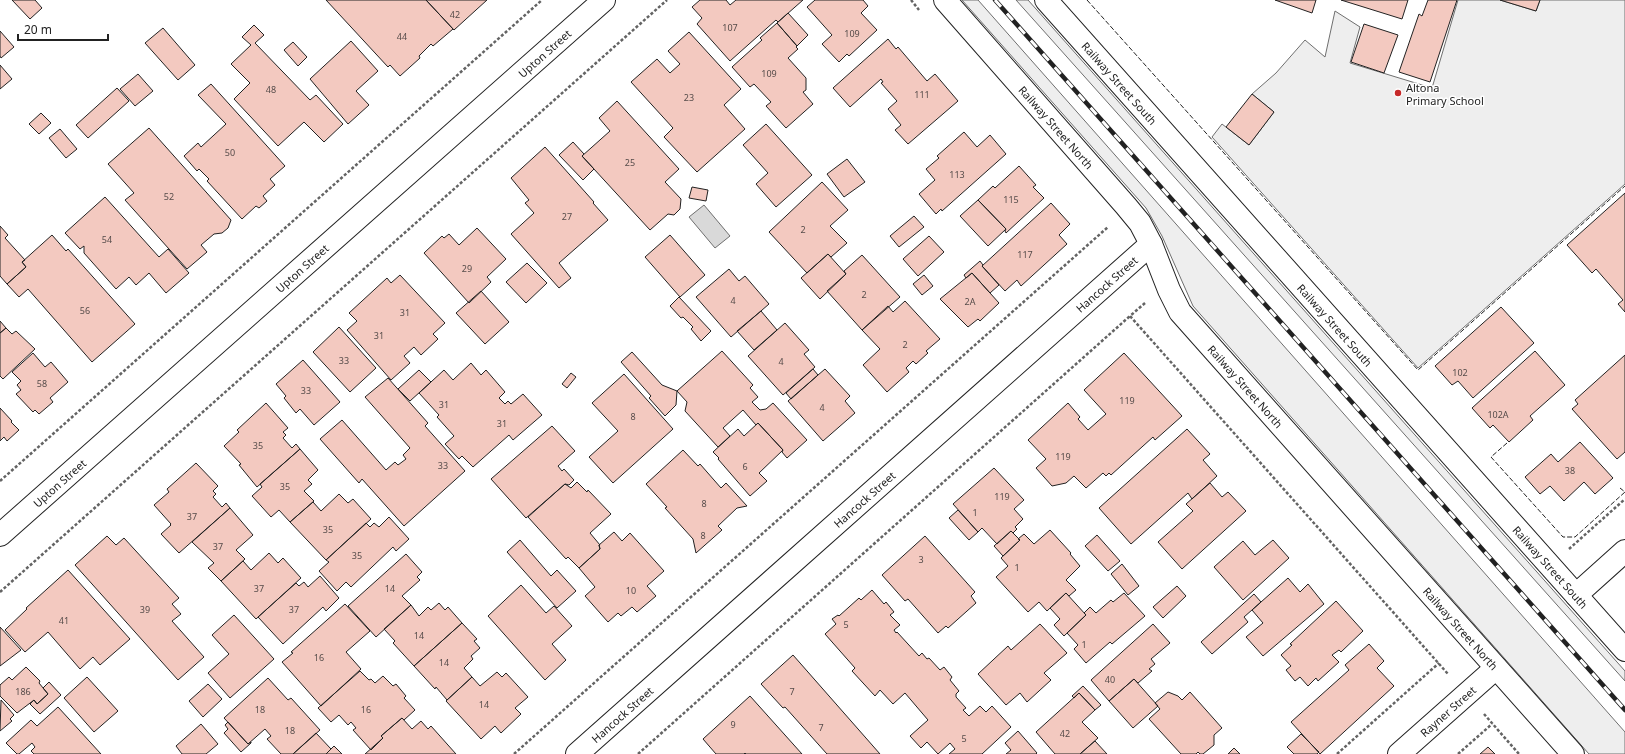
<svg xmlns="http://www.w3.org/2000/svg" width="1625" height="754" viewBox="0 0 1625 754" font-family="'Noto Sans',sans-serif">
	<rect width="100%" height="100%" fill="#fff"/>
	<!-- green -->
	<path fill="#eee" stroke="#6f6f6f" d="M962,0h16l647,732v22h-36l-396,-448 -31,-70 -16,-28z
		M1016,0h12l597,671v10z
		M1458,0h42l36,11 4,-11h85v184l-207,184 -206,-231 10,-13 27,21 25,-33 -22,-18 24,-21 29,-33 20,17 10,-46 25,16 -10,36 82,25z"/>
	<!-- water -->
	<path fill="#d9d9d9" stroke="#6f6f6f" d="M704,205l26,31 -15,12 -26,-31z"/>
	<!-- building -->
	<path fill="#f3c9c0" stroke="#222" d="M12,0h23l7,8 -12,11z
		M326,0h100l27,29 -20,17 -2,-2 -12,12 1,2 -20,18 -10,-11 -2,2z
		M426,0h61l-33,30z
		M700,0h26l4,5 6,-5h67l-25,22 -2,-2 -46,41 -33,-37 5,-6 -10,-11z
		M815,0h48l5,6 -7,7 16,17 -28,26 -2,-2 -8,8 -17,-18 10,-9 -25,-28z
		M1275,0h41l-4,13z
		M1341,0h67l-6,19z
		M1428,0h29l-27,82 -31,-10 20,-58 3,2z
		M1500,0h40l-4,11z
		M788,13l20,22 -11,11 -20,-23z
		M777,23l20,23 -1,1 2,2 -10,9 18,20v12l-3,2 10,12 -27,24 -20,-22 5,-4 -17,-18 -4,3 -18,-20 30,-27 -2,-2z
		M1364,24l34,11 -14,38 -33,-11z
		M254,25l10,10 -9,8 55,57 6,-5 27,29 -19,18 -20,-20 -26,24 -44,-47 16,-16 -19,-19 20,-19 -9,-8z
		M163,28l32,37 -17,15 -33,-37z
		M0,31l14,16 -13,11 -1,-2z
		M689,32l52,57 -17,16 21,24 -48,43 -33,-35 9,-9 -42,-46 26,-23 13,14 10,-9 -12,-13z
		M888,39l8,10 2,-2 29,34 8,-7 23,27 -50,43 -13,-14 6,-5 -13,-16 9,-8 -16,-18 2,-1 -2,-3 -31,28 -17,-19z
		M351,41l27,30 -22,20 13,14 -21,19 -38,-45z
		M293,42l14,15 -9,9 -14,-16z
		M0,65l12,14 -12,10z
		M138,74l15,17 -18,15 -15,-17z
		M211,84l74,82 -15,13 5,6 -12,11 4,5 -8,7 -3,-2 -14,13 -35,-38 2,-2 -10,-10 -2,2 -13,-15 14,-13 3,4 25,-23 -28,-29z
		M117,88l12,13 -41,37 -12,-13z
		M1252,94l22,18 -25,33 -23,-18z
		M617,101l62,68 -14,13 16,17 -1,10 -6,6 -6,-1 -18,16 -68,-74 28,-25 -11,-13z
		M41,113l10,10 -12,11 -10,-10z
		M766,124l46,51 -36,32 -20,-23 12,-11 -25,-28z
		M149,128l82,92 -3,8 -6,5 -8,1 -13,11 6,7 -20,17 -62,-69 9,-7 -26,-29z
		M60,129l17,20 -11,9 -17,-20z
		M964,132l13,15 13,-12 16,19 -64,57 -1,-2 -5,5 -17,-20 16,-14 -9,-11 13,-11 -2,-2z
		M573,142l11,12 -2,2 12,13 -11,11 -24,-25z
		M545,147l49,55 -1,1 15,17 -49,43 12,15 -12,10 -48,-54 23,-21 -9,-10 4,-3 -18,-22z
		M847,159l18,23 -21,15 -17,-23z
		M1019,166l17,19 -3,2 11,11 -38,35 -1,-2 1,-2 -28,-29 15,-14 2,2z
		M822,182l26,28 -18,16 17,17 -16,14 -3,-3 -21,19 -38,-41z
		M692,187l16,3 -2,11 -17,-3z
		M1625,193v119l-7,-8 5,-4 -27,-31 -4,4 -25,-28z
		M105,197l54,60 9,-8 21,24 -23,20 -17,-20 -13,12 -7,-8 -13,12 -32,-36v-7l-4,3 -15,-16z
		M978,200l28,29 -18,17 -28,-30z
		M1051,203l19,21 -11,11 8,9 -46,42 -4,-6 -12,11 -23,-25z
		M914,216l10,11 -25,20 -9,-11z
		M0,226l8,9 -3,3 20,22 -3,2 4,5 -19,17 -7,-8z
		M477,228l29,31 -19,18 4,5 -22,21 -45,-50 18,-17 2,2 5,-4 10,11z
		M52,235l14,16 2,-2 67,75 -43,38 -64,-73 -9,8 -12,-13 19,-17 -4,-5z
		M670,235l35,40 -25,22 -35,-40z
		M929,236l15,16 -26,24 -15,-17z
		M828,254l18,20 -26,25 -19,-21z
		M862,255l38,42 -38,33 -35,-39 19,-17 -2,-3z
		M980,261l3,4 -1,1 17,19 -9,8 -18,-20 -6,5 -2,-3z
		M527,263l20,20 -21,20 -20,-21z
		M729,269l10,12 6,-5 24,28 -38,33 -35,-40z
		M972,273l27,30 -19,18 -2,-2 -10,8 -28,-28z
		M400,275l45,48 -12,11 5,5 -17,16 -7,-8 -10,9 6,7 -19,17 -44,-50 10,-9 -8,-8 38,-35 4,5z
		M924,275l9,11 -11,9 -9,-11z
		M481,291l28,31 -24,22 -29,-31z
		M679,297l32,34 -10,10 -10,-12 2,-2 -10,-10 -2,1 -11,-12z
		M905,301l35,38 -14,12 2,2 -12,11 -3,-3 -7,7 3,4 -22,20 -24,-27 17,-16 -18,-19 26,-24 5,6z
		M1501,307l33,36 -61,55 -15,-17 -6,4 -17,-19z
		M761,311l16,19 -23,20 -17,-19z
		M0,321l6,7 -6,5z
		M785,323l24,27 -5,4 11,13 -32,28 -35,-39z
		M339,327l37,41 -26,24 -37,-40z
		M6,328l6,6 4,-3 19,18 -32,30 -3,-3v-43z
		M722,351l31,34 -3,3 8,9 -6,5 8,8 6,-1 7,-6 34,37 -20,18 -5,-6 1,-2 -25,-27 -2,2 -13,-15 -20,18 7,8 -12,11 -33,-36 2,-9 -10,-11z
		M1535,351l30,34 -35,31 3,4 -24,22 -16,-17 -3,3 -18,-20z
		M632,352l30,33 15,6 -1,14 -11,11 -16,-18 2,-2 -30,-34z
		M33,353l12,14 6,-5 17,20 -18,16 3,4 -14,12 -4,-4 -2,2 -17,-18 5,-4 -4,-5 4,-4 -9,-9z
		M1124,353l58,63 -27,24 -2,-3 -42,38 -2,-2 -3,3 -3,-3 -17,15 -12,-12 -8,7 -14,3 -16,-18 10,-9 -18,-19 40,-37 12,14 -2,2 10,11 18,-16 -22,-24z
		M1625,355v97l-8,7 -45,-50 6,-5 -3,-4z
		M303,360l37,42 -26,23 -14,-16 -4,4 -12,-15 2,-2 -10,-12z
		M471,363l10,12 5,-5 19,22 -6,6 6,6 3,-3 3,3 12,-10 19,21 -29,25 -4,-5 -36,32 -11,-11 -3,3 -14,-15 9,-8 -17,-19 2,-2 -20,-22 25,-23 9,10z
		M813,369l5,6 -27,24 -5,-6z
		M825,369l25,27 -5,5 10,12 -32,28 -35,-40z
		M419,370l12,12 -21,19 -12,-12z
		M571,373l5,4 -9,11 -5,-4z
		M624,374l49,55 -60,54 -24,-26 29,-26 -26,-28z
		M388,378l40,45 -3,3 40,45 -61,55 -42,-47 -3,4 -39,-44 22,-19 44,50 9,-8 3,3 8,-6 -3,-4 7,-7 -45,-51z
		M266,403l22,25 -5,4 3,3 -3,3 9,10 4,-4 4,5 -43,38 -18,-22 2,-1 -17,-18 15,-14 -2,-2z
		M0,408l12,13 -1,1 8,8 -12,11 -3,-4 -4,4z
		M758,423l25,27 -24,23 8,8 -17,15 -32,-37 1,-1 -6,-6 25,-23 6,7z
		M552,426l23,25 -17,15 4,5 2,-2 10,11 -5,5 -4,-1 -39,34 -35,-39z
		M1187,429l23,25 -7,6 14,16 -25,23 -4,-6 -57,51 -32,-36z
		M1580,442l33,36 -18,16 -11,-12 -20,19 -14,-15 -10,8 -15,-17 26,-23 7,8z
		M300,449l18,21 -10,10 4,4 -8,7 10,10 -24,21 -11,-12 -8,7 -19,-21 10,-9 -2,-3z
		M683,450l15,16 2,-2 21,24 5,-5 21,23 -10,2 -19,18 4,4 -26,23 -3,-14 -28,-31 2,-1 -21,-23z
		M196,463l22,23 -5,5 3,3 -3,3 9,10 4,-4 4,5 -51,45 -18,-19 10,-9 -1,-1h1l-17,-19 15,-13 -2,-3z
		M994,468l30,32 -10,9 9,10 -8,8 2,2 -4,4 -2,-2 -14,13 -15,-16 -4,4 -25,-28z
		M577,482l10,10 1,-2 23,24 -21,19 10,12h-1l1,4 -21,19 -11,-11 -2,2 -38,-42 37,-33 6,4z
		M1210,483l12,14 6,-5 18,19 -64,58 -24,-27 35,-31 -7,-7z
		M339,494l9,9 5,-4 18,20 -45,41 -36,-38 23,-20 8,9z
		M230,508l23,27 -17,15 9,9 -24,22 -13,-13 6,-5 -22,-21z
		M958,510l20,22 -9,8 -20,-22z
		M389,517l20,22 -13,12 -3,-4 -42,40 -5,-5 -9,9 -18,-20 10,-9 -3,-2 40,-37 4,4 4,-4 5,4z
		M1050,530l21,23 -1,1 10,12 -14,14 10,10 -7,6 -3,-3 -19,18 -8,-9 -11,10 -32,-35 12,-11 -7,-8 19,-18 -2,-1 6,-5 10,10z
		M1011,531l9,9 -17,16 -9,-10z
		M614,532l8,9 8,-8 34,38 -17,15 9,10 -19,16 -5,-5 -11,9 -3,-3 -10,9 -23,-26 10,-9 -16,-19 21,-19 -1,-4z
		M1097,535l23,26 -12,10 -23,-25z
		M107,536l9,9 8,-7 55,60 -7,6 9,10 -9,7 32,36 -26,23 -103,-115z
		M925,536l50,56 -4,4 5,7 -28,25 -2,-2 -8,7 -30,-34 -3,2 -23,-26z
		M520,540l31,36 6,-6 19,21 -19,17 -50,-56z
		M1273,540l16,18 -46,42 -29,-33 29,-26 12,14z
		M269,553l9,10 5,-5 18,20 -45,41 -35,-38 22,-20 8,9z
		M406,554l16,18 -5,5 3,3 -18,16 9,9 -35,32 -28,-31z
		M1122,564l17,22 -11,9 -17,-21z
		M68,570l62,69 -30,26 -7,-8 -13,12 -32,-37 -23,20 -20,-22 22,-21 -1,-1z
		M320,576l19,22 -13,13 -3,-4 -40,37 -25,-27 38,-34 3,3 5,-4 4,5z
		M1288,578l12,14 8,-8 16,20 -61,52 -17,-19 17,-14 -11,-13z
		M521,585l25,28 8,-7 18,20 -20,18 14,16 -21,20 -57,-64z
		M1177,586l9,10 -23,22 -10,-11z
		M872,590l12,14 2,-2 8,10 -4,3 10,10 -6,5 2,3 1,-1 22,24 3,-3 5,6 2,-1 11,12 4,-3 8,10 -2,3 9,11 -3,3v3l10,11 -3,2 6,6 11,-10 6,6 6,-6 19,21 -29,27h-33l6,-5 -5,-6 -12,11 -11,-12 -6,6 -11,-12 18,-16 -23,-27 -12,11 -13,-14 -5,6 -23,-25 3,-3 -30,-34 11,-10 -4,-5 6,-4 1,1 20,-18 2,2z
		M1066,593l20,22 -22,21 -10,-11 6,-6 -10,-11z
		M1124,593l21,23 -33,28 -2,-2 -24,21 -12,-14 4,-4 -11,-12 19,-18 -2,-2 6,-6 6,6 15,-13 2,2z
		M1254,594l7,8 -17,15 4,5 -36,32 -11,-12z
		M1336,601l27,30 -22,21 -2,-2 -7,5 7,7 -21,19 -2,-3 -8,8 -8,-9 -5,4 -9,-11 5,-4 -10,-11 11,-10 -2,-1z
		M439,603l6,7 3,-3 14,16 -48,43 -21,-23 2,-2 -11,-12 27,-24 8,11 9,-9 3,3z
		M345,604l25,27 -24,21 15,17 -40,37 -39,-44 11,-9 -2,-1z
		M234,615l40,44 -44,39 -22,-25 21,-19 -17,-19z
		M462,623l15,16 -3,2 6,7 -9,8 2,3 -9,9 8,9 -25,23 -11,-13 -1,2 -21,-23z
		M1040,624l27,29 -23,20 7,7 -24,22 -7,-9 -14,12 -28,-31 30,-28 3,4z
		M1153,624l17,19 -19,16 4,5 -6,5 3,2 -14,12 -4,-4 -25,22 -18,-21z
		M0,627l21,23 -21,16z
		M1369,644l15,17 -7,7 17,18 -74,68 -29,-32 58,-52 -4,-5z
		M793,655l87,99h-53l-42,-47 -2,1 -22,-24z
		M26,667l14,14 -1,2 9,11 -11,10 -3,-4 -17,13 -17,-17v-11l9,-8 3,3z
		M360,671l9,9 2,-1 4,4 8,-7 10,10 3,-2 10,12 -2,2 11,12 -11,10 -2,-2 -21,18 2,2 -12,12 -18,-20 3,-2 -5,-6 -3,3 -9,-10 -8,7 -13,-14z
		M497,672l5,5 4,-4 22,24 -13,11 6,6 -20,19 -6,-7 -14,13 -35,-38 26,-24 8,9z
		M87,677l31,34 -24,21 -30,-34z
		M268,678l20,22 3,-2 29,32 -27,24h-12l-14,-15 4,-3 -6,-7 -17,15 -24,-26z
		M1134,679l24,27 -25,22 -24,-27z
		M49,682l12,13 -21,19 -10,-10 4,-4 3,4 11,-10 -5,-6z
		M208,684l14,15 -19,18 -14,-16z
		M1083,686l18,19 -6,5 -16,-17 -5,5 -2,-2z
		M1168,692l10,4 4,4 8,-8 32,36 -8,7v10l-11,9h-3l-2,-2 -2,2h-15l-32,-35 11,-10 -5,-6z
		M1079,693l16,17 -13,12 16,16 -18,16h-25l-19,-22z
		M750,696l52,58h-56l-1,-1 -1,1h-28l-13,-15z
		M1,700l13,15 -4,4 2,2 -12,10z
		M58,707l43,47h-67l-3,-3 4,-4 -3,-4 -13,11h-2l-11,-11 25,-23 6,6z
		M402,718l10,11 9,-8 7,8 3,-3 25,28h-91l18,-16 -2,-2z
		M228,722l20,22 3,-2v1l-10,9 -17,-19 4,-4 -3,-4z
		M201,724l17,20 -12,10h-24l-6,-8z
		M1018,731l19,22 -1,1h-30l5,-4 -6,-7z
		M316,733l15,16 -5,5h-33z
		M1301,734l18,18 -2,2h-23l-7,-7z
		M1095,741l12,13h-27z
		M334,746l8,8h-16z
		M1488,747l7,7h-15z
		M1234,748l6,6h-12z"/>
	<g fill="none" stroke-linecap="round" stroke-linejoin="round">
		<defs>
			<g id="minor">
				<path id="s1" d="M945,0l181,206 14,17 11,21 18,46 11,22 393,442"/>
				<path id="s2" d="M1046,0l579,650"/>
				<path id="s3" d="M0,535l604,-535"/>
				<path d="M1576,595l49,-44"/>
				<path id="s4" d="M577,754l574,-510"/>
				<path id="s5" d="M1399,754l97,-86"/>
			</g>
		</defs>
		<!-- minor casing -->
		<use href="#minor" stroke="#222" stroke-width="24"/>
		<!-- path -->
		<path stroke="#646464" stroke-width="2.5" stroke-dasharray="3 2" stroke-linecap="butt" d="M911,0l8,10
			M1145,303l-15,13 318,358
			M0,481l542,-481
			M1569,549l56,-50
			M0,592l667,-592
			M1484,714l35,40
			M514,754l594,-527
			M638,754l492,-438
			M1337,754l102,-91
			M1458,754l34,-30"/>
		<!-- minor -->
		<use href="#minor" stroke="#fff" stroke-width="22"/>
		<defs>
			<path id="rail" d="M995,0l630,710"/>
		</defs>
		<!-- rail casing -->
		<use href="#rail" stroke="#222" stroke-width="4.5"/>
		<!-- rail -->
		<use href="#rail" stroke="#fff" stroke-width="3" stroke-dasharray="9" stroke-linecap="butt"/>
		<!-- fence -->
		<path stroke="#222" stroke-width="1" stroke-dasharray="5 2" stroke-linecap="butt" d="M1087,0l331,370 207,-184
			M1507,443l-16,14 72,80h12l50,-45 -5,-4"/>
	</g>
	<!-- markers -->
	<circle fill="#c62828" stroke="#fff" stroke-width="1.5" cx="1398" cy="93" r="4"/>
	<g text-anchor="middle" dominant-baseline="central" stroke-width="3" stroke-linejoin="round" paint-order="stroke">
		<!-- number labels -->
		<g font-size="9" fill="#564c4a">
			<text x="455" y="14">42</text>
			<text x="730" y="27">107</text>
			<text x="852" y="33">109</text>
			<text x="402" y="36">44</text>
			<text x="769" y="73">109</text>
			<text x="271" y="89">48</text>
			<text x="922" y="94">111</text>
			<text x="689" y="97">23</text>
			<text x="230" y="152">50</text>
			<text x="630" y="162">25</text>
			<text x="957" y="174">113</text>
			<text x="169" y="196">52</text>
			<text x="1011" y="199">115</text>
			<text x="567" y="216">27</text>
			<text x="803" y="229">2</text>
			<text x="107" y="239">54</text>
			<text x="1025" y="254">117</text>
			<text x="467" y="268">29</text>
			<text x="864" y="294">2</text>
			<text x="733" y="300">4</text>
			<text x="970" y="301">2A</text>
			<text x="85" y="310">56</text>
			<text x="405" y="312">31</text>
			<text x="379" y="335">31</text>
			<text x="905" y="344">2</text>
			<text x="344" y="360">33</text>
			<text x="781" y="361">4</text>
			<text x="1460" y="372">102</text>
			<text x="42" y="383">58</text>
			<text x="306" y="390">33</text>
			<text x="1127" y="400">119</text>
			<text x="444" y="404">31</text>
			<text x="822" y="407">4</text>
			<text x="1498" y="414">102A</text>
			<text x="633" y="416">8</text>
			<text x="502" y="423">31</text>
			<text x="258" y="445">35</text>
			<text x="1063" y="456">119</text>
			<text x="443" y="465">33</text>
			<text x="745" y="466">6</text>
			<text x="1570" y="470">38</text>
			<text x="285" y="486">35</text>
			<text x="1002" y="496">119</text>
			<text x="704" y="503">8</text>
			<text x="975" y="512">1</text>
			<text x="192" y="516">37</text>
			<text x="328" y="529">35</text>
			<text x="703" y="535">8</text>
			<text x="218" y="546">37</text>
			<text x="357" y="555">35</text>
			<text x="921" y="559">3</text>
			<text x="1017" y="567">1</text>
			<text x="259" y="588">37</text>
			<text x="390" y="588">14</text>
			<text x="631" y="590">10</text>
			<text x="145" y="609">39</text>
			<text x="294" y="609">37</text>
			<text x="64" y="620">41</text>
			<text x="846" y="624">5</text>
			<text x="419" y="635">14</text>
			<text x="1084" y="644">1</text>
			<text x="319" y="657">16</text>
			<text x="444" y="662">14</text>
			<text x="1110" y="679">40</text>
			<text x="23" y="691">186</text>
			<text x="792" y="691">7</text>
			<text x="484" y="704">14</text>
			<text x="260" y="709">18</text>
			<text x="366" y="709">16</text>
			<text x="733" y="724">9</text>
			<text x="821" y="727">7</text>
			<text x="290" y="730">18</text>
			<text x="1065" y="733">42</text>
			<text x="964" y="738">5</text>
		</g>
		<!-- street labels -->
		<g font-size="11" fill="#222" stroke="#fff">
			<text stroke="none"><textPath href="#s3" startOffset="727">Upton Street</textPath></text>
			<text stroke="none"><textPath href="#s2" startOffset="111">Railway Street South</textPath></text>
			<text stroke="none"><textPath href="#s1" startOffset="169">Railway Street North</textPath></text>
			<text stroke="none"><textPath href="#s3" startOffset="403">Upton Street</textPath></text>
			<text stroke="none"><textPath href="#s4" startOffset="708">Hancock Street</textPath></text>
			<text stroke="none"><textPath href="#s2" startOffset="435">Railway Street South</textPath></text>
			<text stroke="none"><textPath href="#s1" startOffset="493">Railway Street North</textPath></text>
			<text stroke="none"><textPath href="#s3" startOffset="79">Upton Street</textPath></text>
			<text stroke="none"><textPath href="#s4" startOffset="384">Hancock Street</textPath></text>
			<text stroke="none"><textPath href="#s2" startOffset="759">Railway Street South</textPath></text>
			<text stroke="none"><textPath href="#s1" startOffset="817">Railway Street North</textPath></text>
			<text stroke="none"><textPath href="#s5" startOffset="65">Rayner Street</textPath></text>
			<text stroke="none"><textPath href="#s4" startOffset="60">Hancock Street</textPath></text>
		</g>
		<!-- poi labels -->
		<g font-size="11" fill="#222" stroke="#fff" text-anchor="start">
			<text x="1406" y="87">Altona<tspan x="1406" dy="13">Primary School</tspan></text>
		</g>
	</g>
	<!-- scale -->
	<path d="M18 34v6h90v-6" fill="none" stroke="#222222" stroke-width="2"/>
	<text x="24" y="34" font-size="12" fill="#222222" stroke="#ffffff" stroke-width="3" paint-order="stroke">20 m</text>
</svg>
